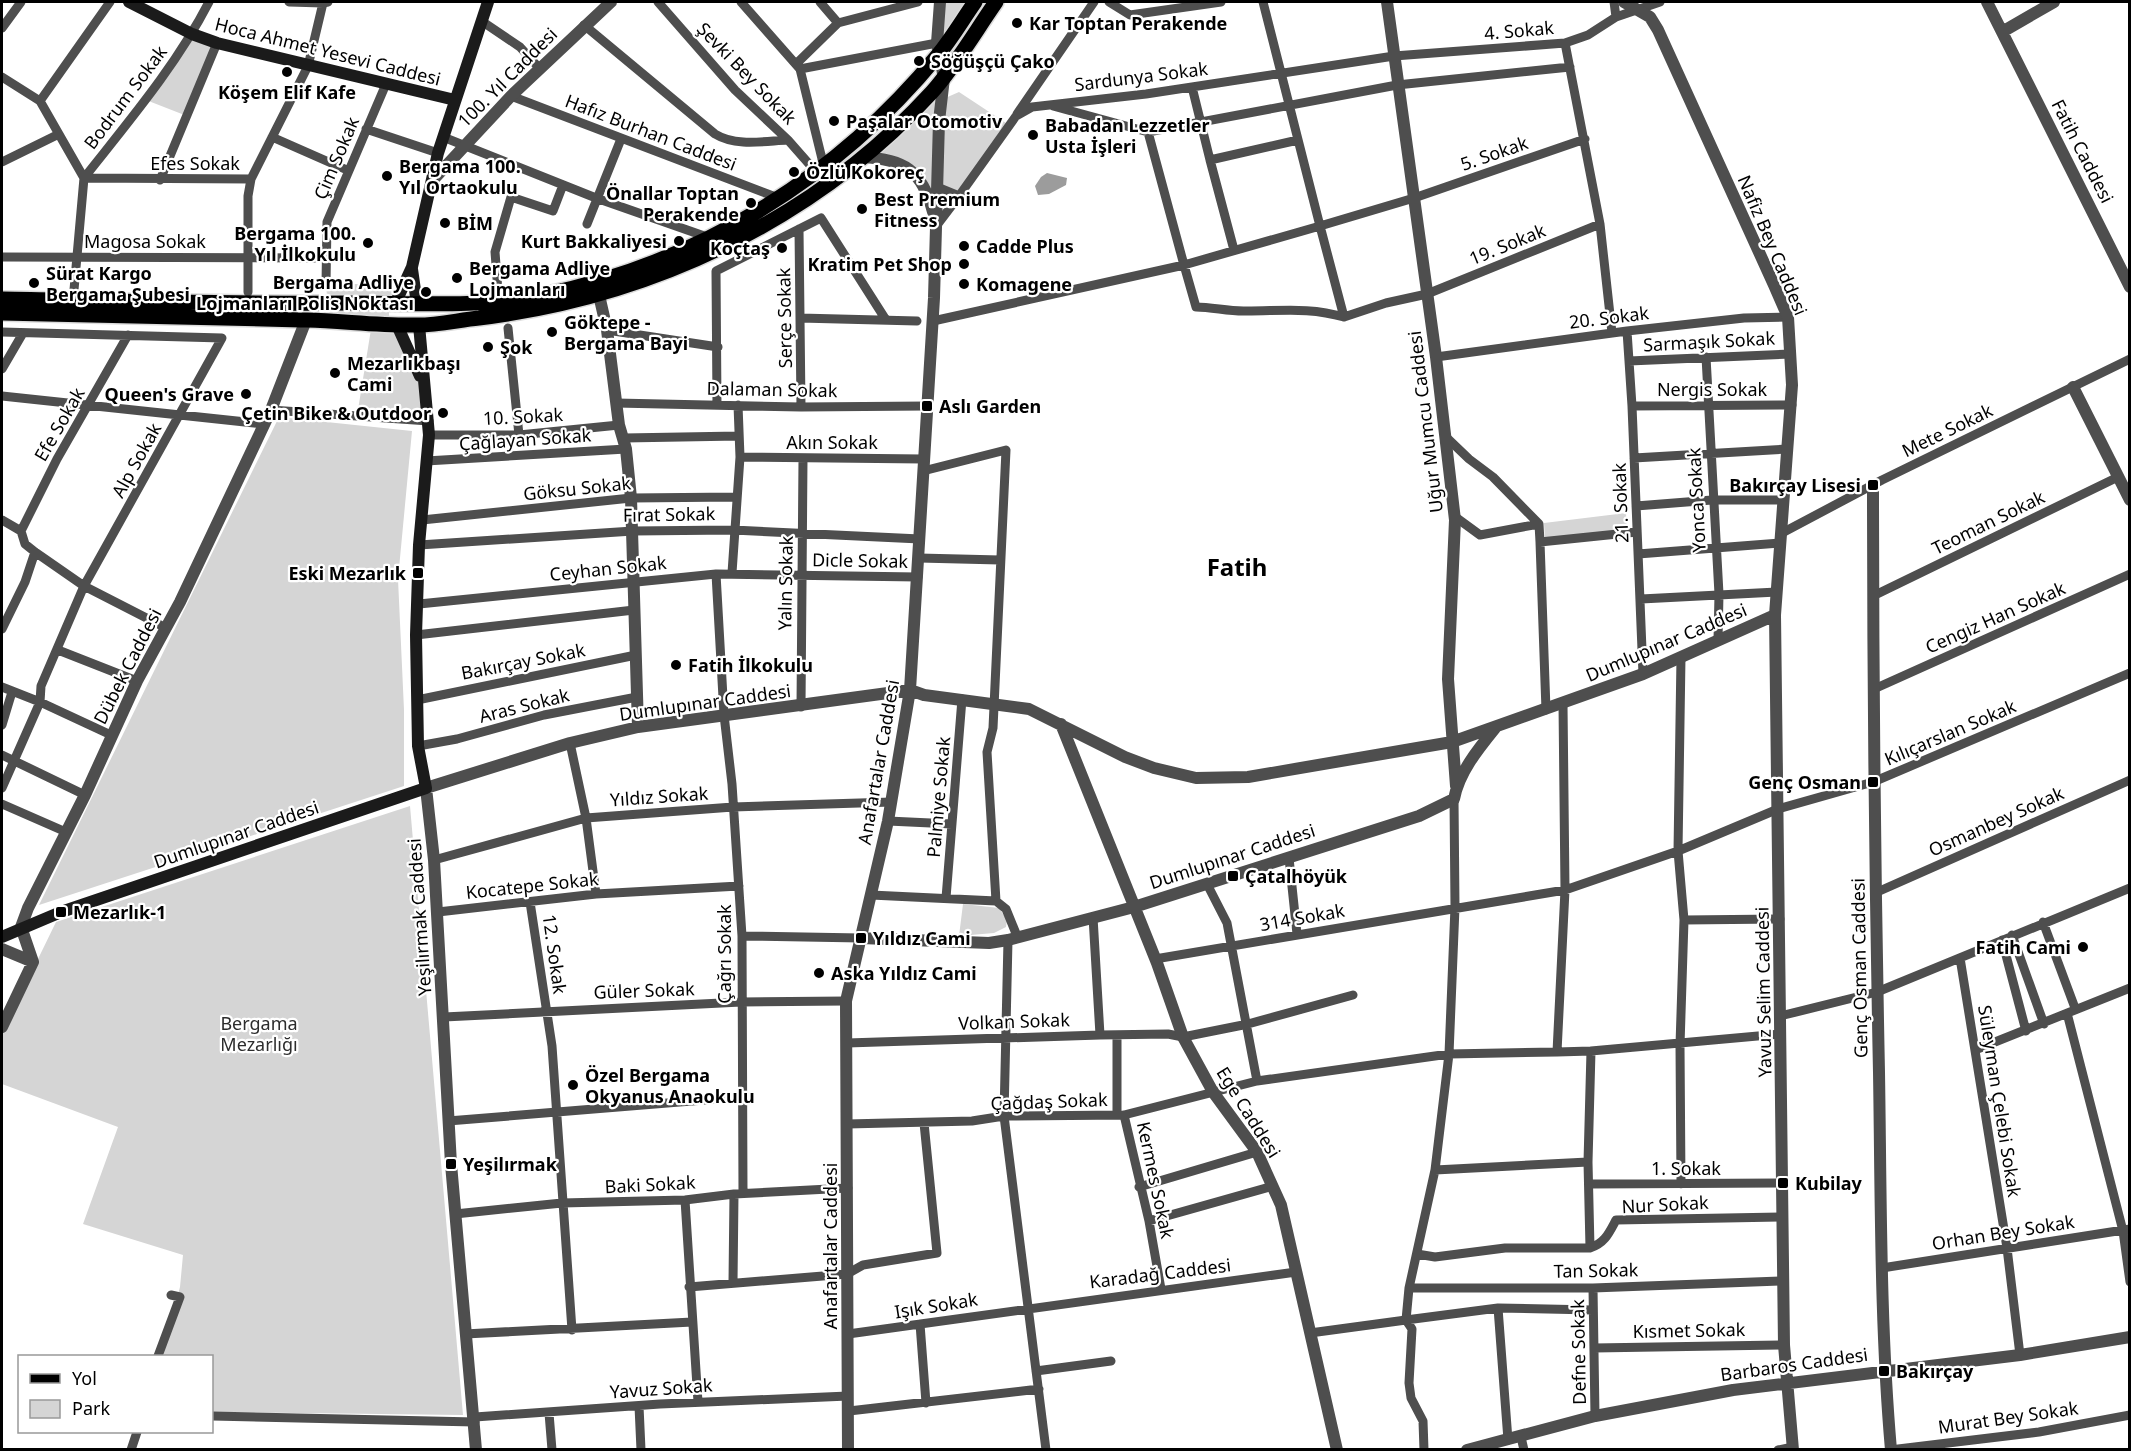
<svg xmlns="http://www.w3.org/2000/svg" width="2131" height="1451" viewBox="0 0 2131 1451" font-family="'Noto Sans',sans-serif">
	<rect width="100%" height="100%" fill="#fff"/>
	<!-- green -->
	<path fill="#d5d5d5" d="M940,2h35l-36,52z
		M192,34l25,9 -30,73 -41,-16z
		M933,91l6,27 4,-19 16,-7 50,33 -50,71 -21,-8 -1,37 -26,-55 -49,-13z
		M326,284h67l2,20 -68,-8z
		M195,307l194,1v9l-192,-4z
		M372,323l25,2 26,58 6,38 -72,-5z
		M279,417l133,14 -14,148 6,131v76l-365,119z
		M1626,513l1,17 -82,9 -1,-16z
		M410,806l53,609 -251,-3v-56h-51l19,-69 3,-32 -100,-31 35,-97 -116,-43v-51l54,-111z
		M963,904l36,4 8,12 -1,7 -12,6 -35,3z"/>
	<!-- water -->
	<path fill="#9c9c9c" d="M1047,173l20,5 -1,7 -17,9 -11,1 -3,-9 6,-9z"/>
	<g fill="none" stroke-linecap="round" stroke-linejoin="round">
		<defs>
			<path id="primary" d="M2,299c115,2 231,5 346,4 65,0 132,5 195,-8 156,-32 294,-117 395,-240 14,-17 25,-36 37,-53
				M2,313c101,2 203,5 305,7 37,1 74,6 111,5 20,0 41,-5 61,-7 171,-21 335,-97 453,-226 24,-27 43,-60 64,-90"/>
		</defs>
		<!-- primary casing -->
		<use href="#primary" stroke="#dbdbdb" stroke-width="18"/>
		<!-- minor -->
		<path stroke="#4e4e4e" stroke-width="9" d="M289,2l34,1
			M658,2l77,88 53,50
			M741,2l59,67 24,98
			M820,2l18,21
			M1109,2l21,13 91,-13
			M1263,2l57,224 94,-28 171,-59
			M1614,2l2,15
			M483,22l37,25 20,22
			M584,25l131,109c21,13 50,7 73,6l29,33
			M2,28l19,-26
			M1565,43l35,181 12,109
			M796,64l42,-41 80,-21
			M800,69l137,-26
			M2,77l38,24 44,77 -11,123
			M1192,87l18,73 88,-20
			M511,96l270,103
			M40,101l70,-99
			M1053,106l95,26 249,-47 173,-18
			M1017,114l77,-112
			M366,129l72,24
			M1148,132l36,133 136,-39 24,91 42,-14 41,-9 173,-70
			M272,137l75,33
			M443,137l153,61 114,40
			M1210,160l24,90
			M2,162l57,-28
			M84,178c45,-57 92,-112 125,-176
			M84,178l167,1
			M160,180l57,-137
			M937,187l22,9 57,-80 16,-9 114,-13 248,-38 171,-13 23,-8 28,-18 44,-15
			M587,224l34,-85
			M937,225l22,-29
			M799,229l2,178
			M2,257l323,1
			M326,284l1,-62 59,-138
			M498,291l-3,-39 16,-55 42,14 10,-26
			M248,292v-96l3,-17 57,-113 15,-63 5,-1
			M800,318l117,3
			M933,321l251,-56 12,42c17,0 34,5 51,4 35,0 63,-4 97,6
			M508,328l11,107
			M607,330l111,17
			M1627,331l5,75 11,268
			M2,332l220,6 -138,248 -43,100 -1,16 -38,86
			M1436,357l191,-26 117,-13 44,-1
			M1706,357l13,237 -1,46
			M1629,361l162,-7
			M2,369l21,-36
			M2,396l262,28
			M616,403l185,4 126,-1
			M717,405l-1,-134 105,-53 65,102
			M1632,406l160,-1
			M271,410l158,11
			M429,435h90l100,-10
			M1445,436l24,23 24,18 46,47
			M624,438l115,-2
			M740,457l183,2
			M1634,458l154,-9
			M426,461l200,-12
			M923,471l83,-21 -13,278 -6,24 9,149
			M1636,506l76,-6h72
			M1454,516l26,19 59,-11 1,18
			M2,520l19,11 4,13 10,8 49,34 82,42
			M422,520l209,-22 105,-1
			M21,531l36,-72 71,-124
			M1782,533l100,-53 248,-121
			M419,545l214,-14 100,-1 187,9
			M1638,554l143,-11
			M919,558l81,2
			M732,573l8,-116 -2,-52
			M716,574l8,141 8,69 10,152 1,257
			M1873,596l245,-119
			M1641,599l136,-7
			M419,604l297,-30 202,3
			M2,629l23,-47 10,-30
			M416,635l218,-25
			M58,650l79,31
			M2,687l38,15 71,33
			M1874,689l256,-115
			M417,700l219,-45
			M1563,704l2,186 -8,162 34,-1
			M801,707l2,-248
			M1546,710l-6,-168 97,-10
			M2,725l10,-33
			M570,743l16,75 10,76
			M418,746l39,-7 87,-24 93,-18
			M2,755l83,40
			M2,804l64,28
			M888,821l64,3
			M1289,858l8,76
			M434,860l152,-42 147,-11 159,-5
			M1207,884l20,39 30,158
			M1875,893l255,-113
			M871,895l125,6 10,8 11,27
			M946,898l16,-199
			M530,902l22,144 20,284
			M438,912l158,-18 143,-8
			M1093,917l7,118
			M1684,920l96,-1
			M2043,922l32,86
			M2012,935l32,89
			M742,936l119,2
			M1008,940l-4,176 42,334
			M2002,940l24,91
			M1960,958l47,290 13,107
			M1155,959l410,-69 113,-39 100,-42 95,-27 257,-109
			M2067,1013l56,218 7,51
			M1780,1016l97,-24 253,-104
			M444,1017l297,-15 105,-1
			M1117,1035v80
			M847,1043l253,-8 68,-1 15,3 65,-13 105,-29
			M1975,1050l155,-62
			M1124,1115l25,106 12,68
			M448,1121l293,-24
			M847,1124l125,-3 32,-5 120,-1 133,-34 192,-27 108,-2
			M1588,1162l2,86
			M1435,1170l153,-8 3,-111 190,-17
			M1589,1184l194,-1
			M1681,1184l-1,-139 4,-125 -6,-69 3,-194
			M1139,1187l118,-35
			M685,1200l13,202
			M455,1214l107,-11 123,-3 49,-6 114,-6
			M1149,1221l124,-35
			M1417,1254l18,3 70,-9h85c15,-5 19,-15 26,-28l167,-3
			M1882,1268l248,-39
			M733,1283l1,-89
			M689,1287l158,-13 16,-9 74,-12 -13,-130
			M1409,1288h184l190,-7
			M1593,1288l2,128
			M1498,1308l10,132
			M920,1324l6,79
			M1310,1333l96,-13 3,-32 26,-118 14,-116 6,-147 -1,-108
			M465,1334l227,-12
			M848,1334l448,-62
			M1594,1348l190,-3
			M158,1356l22,-59 -9,-2
			M1036,1371l75,-10
			M639,1406l2,44
			M849,1411l190,-22
			M549,1413l3,37
			M212,1416l263,6
			M475,1417l185,-13 188,-8
			M1521,1437l3,13
			M131,1450l6,-18
			M1424,1450l-1,-29 -12,-23 -2,-15 3,-54 -6,-9 92,-12 95,2
			M1778,1450l15,-3
			M1890,1450l149,-18 91,-17"/>
		<!-- tertiary -->
		<path stroke="#4e4e4e" stroke-width="12" d="M1387,2l49,355 19,163 -7,159 8,107
			M1624,2l26,15 8,13 116,255 14,32 4,68 -17,230 9,730 9,105
			M1987,2l143,285
			M2002,32l52,-30
			M862,157c42,2 60,13 71,55
			M432,181l79,-85 100,-94
			M599,295l8,35 12,95 7,24 5,49 7,229
			M2073,387l57,113
			M1873,485c0,195 2,391 6,587 2,126 1,252 12,378
			M1061,724l96,239 26,74 30,55 44,60 24,53 56,245
			M861,938l128,5 19,-3 126,-33 285,-91 35,-17c5,-27 25,-51 42,-72
			M2,949l31,13
			M2,1027l31,-65 -12,-35 7,-19 57,-113 52,-114 43,-79 91,-192 35,-90
			M476,1450l-25,-286 -17,-304 -8,-72 144,-45 68,-16 272,-37 14,5 105,14 96,48 29,11 42,10 52,-1 204,-35 191,-68 132,-59
			M848,1450l-2,-449 42,-180 22,-131 24,-392 5,-177 5,-43 -7,-35 3,-41
			M1467,1450l128,-34 138,-26 287,-35 110,-18"/>
		<!-- secondary -->
		<path stroke="#1b1b1b" stroke-width="12" d="M129,2l63,32 25,9 238,57
			M412,269l5,35
			M395,304l17,-37 26,-114 50,-151
			M397,325l23,51
			M2,937l59,-25 365,-124 -8,-42 -2,-111 3,-90 10,-110 -10,-110"/>
		<!-- primary -->
		<use href="#primary" stroke="#000" stroke-width="15"/>
	</g>
	<!-- markers -->
	<g fill="#000" stroke="#fff" stroke-width="2">
		<circle cx="1017" cy="23" r="6"/>
		<circle cx="919" cy="61" r="6"/>
		<circle cx="287" cy="72" r="6"/>
		<circle cx="834" cy="121" r="6"/>
		<circle cx="1033" cy="135" r="6"/>
		<circle cx="794" cy="172" r="6"/>
		<circle cx="387" cy="176" r="6"/>
		<circle cx="751" cy="203" r="6"/>
		<circle cx="862" cy="209" r="6"/>
		<circle cx="445" cy="223" r="6"/>
		<circle cx="679" cy="241" r="6"/>
		<circle cx="368" cy="243" r="6"/>
		<circle cx="964" cy="246" r="6"/>
		<circle cx="782" cy="248" r="6"/>
		<circle cx="964" cy="264" r="6"/>
		<circle cx="457" cy="278" r="6"/>
		<circle cx="34" cy="283" r="6"/>
		<circle cx="964" cy="284" r="6"/>
		<circle cx="426" cy="292" r="6"/>
		<circle cx="552" cy="332" r="6"/>
		<circle cx="488" cy="347" r="6"/>
		<circle cx="335" cy="373" r="6"/>
		<circle cx="246" cy="394" r="6"/>
		<rect x="921" y="400" width="12" height="12" rx="3"/>
		<circle cx="443" cy="413" r="6"/>
		<rect x="1867" y="479" width="12" height="12" rx="3"/>
		<rect x="412" y="567" width="12" height="12" rx="3"/>
		<circle cx="676" cy="665" r="6"/>
		<rect x="1867" y="776" width="12" height="12" rx="3"/>
		<rect x="1227" y="870" width="12" height="12" rx="3"/>
		<rect x="55" y="906" width="12" height="12" rx="3"/>
		<rect x="855" y="932" width="12" height="12" rx="3"/>
		<circle cx="2083" cy="947" r="6"/>
		<circle cx="819" cy="973" r="6"/>
		<circle cx="573" cy="1085" r="6"/>
		<rect x="445" y="1158" width="12" height="12" rx="3"/>
		<rect x="1777" y="1177" width="12" height="12" rx="3"/>
		<rect x="1878" y="1365" width="12" height="12" rx="3"/>
	</g>
	<g text-anchor="middle" dominant-baseline="central" stroke-width="4.5" stroke-linejoin="round" paint-order="stroke">
		<!-- poi labels -->
		<g font-size="18" font-weight="bold" fill="#000" stroke="#fff" text-anchor="start">
			<text x="1029" y="23">Kar Toptan Perakende</text>
			<text x="931" y="61">Söğüşçü Çako</text>
			<text x="287" y="92" text-anchor="middle">Köşem Elif Kafe</text>
			<text x="846" y="121">Paşalar Otomotiv</text>
			<text x="1045" y="125">Babadan Lezzetler<tspan x="1045" dy="21">Usta İşleri</tspan></text>
			<text x="399" y="166">Bergama 100.<tspan x="399" dy="21">Yıl Ortaokulu</tspan></text>
			<text x="806" y="172">Özlü Kokoreç</text>
			<text x="739" y="193" text-anchor="end">Önallar Toptan<tspan x="739" dy="21">Perakende</tspan></text>
			<text x="874" y="199">Best Premium<tspan x="874" dy="21">Fitness</tspan></text>
			<text x="457" y="223">BİM</text>
			<text x="356" y="233" text-anchor="end">Bergama 100.<tspan x="356" dy="21">Yıl İlkokulu</tspan></text>
			<text x="667" y="241" text-anchor="end">Kurt Bakkaliyesi</text>
			<text x="976" y="246">Cadde Plus</text>
			<text x="770" y="248" text-anchor="end">Koçtaş</text>
			<text x="952" y="264" text-anchor="end">Kratim Pet Shop</text>
			<text x="469" y="268">Bergama Adliye<tspan x="469" dy="21">Lojmanları</tspan></text>
			<text x="46" y="273">Sürat Kargo<tspan x="46" dy="21">Bergama Şubesi</tspan></text>
			<text x="414" y="282" text-anchor="end">Bergama Adliye<tspan x="414" dy="21">Lojmanları Polis Noktası</tspan></text>
			<text x="976" y="284">Komagene</text>
			<text x="564" y="322">Göktepe -<tspan x="564" dy="21">Bergama Bayi</tspan></text>
			<text x="500" y="347">Şok</text>
			<text x="347" y="363">Mezarlıkbaşı<tspan x="347" dy="21">Cami</tspan></text>
			<text x="234" y="394" text-anchor="end">Queen's Grave</text>
			<text x="939" y="406">Aslı Garden</text>
			<text x="431" y="413" text-anchor="end">Çetin Bike &amp; Outdoor</text>
			<text x="1861" y="485" text-anchor="end">Bakırçay Lisesi</text>
			<text x="406" y="573" text-anchor="end">Eski Mezarlık</text>
			<text x="688" y="665">Fatih İlkokulu</text>
			<text x="1861" y="782" text-anchor="end">Genç Osman</text>
			<text x="1245" y="876">Çatalhöyük</text>
			<text x="73" y="912">Mezarlık-1</text>
			<text x="873" y="938">Yıldız Cami</text>
			<text x="2071" y="947" text-anchor="end">Fatih Cami</text>
			<text x="831" y="973">Aska Yıldız Cami</text>
			<text x="585" y="1075">Özel Bergama<tspan x="585" dy="21">Okyanus Anaokulu</tspan></text>
			<text x="463" y="1164">Yeşilırmak</text>
			<text x="1795" y="1183">Kubilay</text>
			<text x="1896" y="1371">Bakırçay</text>
		</g>
		<!-- street labels -->
		<g font-size="18" fill="#000" stroke="#fff">
			<text transform="translate(1519 30) rotate(-5)">4. Sokak</text>
			<text transform="translate(328 51) rotate(14)">Hoca Ahmet Yesevi Caddesi</text>
			<text transform="translate(747 73) rotate(46)">Şevki Bey Sokak</text>
			<text transform="translate(1141 76) rotate(-7)">Sardunya Sokak</text>
			<text transform="translate(507 77) rotate(-45)">100. Yıl Caddesi</text>
			<text transform="translate(125 97) rotate(-53)">Bodrum Sokak</text>
			<text transform="translate(651 132) rotate(21)">Hafız Burhan Caddesi</text>
			<text transform="translate(2083 151) rotate(63)">Fatih Caddesi</text>
			<text transform="translate(1494 153) rotate(-19)">5. Sokak</text>
			<text transform="translate(336 158) rotate(-67)">Çim Sokak</text>
			<text x="195" y="163">Efes Sokak</text>
			<text x="145" y="241">Magosa Sokak</text>
			<text transform="translate(1507 244) rotate(-22)">19. Sokak</text>
			<text transform="translate(1773 245) rotate(67)">Nafiz Bey Caddesi</text>
			<text transform="translate(1609 317) rotate(-7)">20. Sokak</text>
			<text transform="translate(784 318) rotate(-91)">Serçe Sokak</text>
			<text transform="translate(1709 341) rotate(-3)">Sarmaşık Sokak</text>
			<text transform="translate(772 389) rotate(1)">Dalaman Sokak</text>
			<text x="1712" y="389">Nergis Sokak</text>
			<text transform="translate(523 416) rotate(-3)">10. Sokak</text>
			<text transform="translate(1425 422) rotate(-97)">Uğur Mumcu Caddesi</text>
			<text transform="translate(59 424) rotate(-60)">Efe Sokak</text>
			<text transform="translate(1947 430) rotate(-26)">Mete Sokak</text>
			<text transform="translate(525 439) rotate(-4)">Çağlayan Sokak</text>
			<text x="832" y="442">Akın Sokak</text>
			<text transform="translate(136 460) rotate(-61)">Alp Sokak</text>
			<text transform="translate(577 488) rotate(-6)">Göksu Sokak</text>
			<text transform="translate(1696 500) rotate(-93)">Yonca Sokak</text>
			<text transform="translate(1620 503) rotate(-92)">21. Sokak</text>
			<text transform="translate(669 514) rotate(-1)">Fırat Sokak</text>
			<text transform="translate(1988 522) rotate(-26)">Teoman Sokak</text>
			<text transform="translate(860 560) rotate(1)">Dicle Sokak</text>
			<text transform="translate(608 568) rotate(-6)">Ceyhan Sokak</text>
			<text transform="translate(785 583) rotate(-89)">Yalın Sokak</text>
			<text transform="translate(1995 617) rotate(-24)">Cengiz Han Sokak</text>
			<text transform="translate(1666 642) rotate(-23)">Dumlupınar Caddesi</text>
			<text transform="translate(523 661) rotate(-11)">Bakırçay Sokak</text>
			<text transform="translate(127 666) rotate(-63)">Dübek Caddesi</text>
			<text transform="translate(705 702) rotate(-8)">Dumlupınar Caddesi</text>
			<text transform="translate(524 705) rotate(-14)">Aras Sokak</text>
			<text transform="translate(1950 732) rotate(-23)">Kılıçarslan Sokak</text>
			<text transform="translate(878 762) rotate(-80)">Anafartalar Caddesi</text>
			<text transform="translate(659 796) rotate(-4)">Yıldız Sokak</text>
			<text transform="translate(938 797) rotate(-85)">Palmiye Sokak</text>
			<text transform="translate(1996 821) rotate(-24)">Osmanbey Sokak</text>
			<text transform="translate(236 834) rotate(-19)">Dumlupınar Caddesi</text>
			<text transform="translate(1232 856) rotate(-18)">Dumlupınar Caddesi</text>
			<text transform="translate(532 885) rotate(-6)">Kocatepe Sokak</text>
			<text transform="translate(419 917) rotate(-94)">Yeşilırmak Caddesi</text>
			<text transform="translate(1302 917) rotate(-10)">314 Sokak</text>
			<text transform="translate(555 954) rotate(82)">12. Sokak</text>
			<text transform="translate(724 954) rotate(-90)">Çağrı Sokak</text>
			<text transform="translate(1859 968) rotate(-91)">Genç Osman Caddesi</text>
			<text transform="translate(644 990) rotate(-2)">Güler Sokak</text>
			<text transform="translate(1763 992) rotate(-91)">Yavuz Selim Caddesi</text>
			<text transform="translate(1014 1021) rotate(-2)">Volkan Sokak</text>
			<text transform="translate(1049 1101) rotate(-2)">Çağdaş Sokak</text>
			<text transform="translate(2000 1101) rotate(81)">Süleyman Çelebi Sokak</text>
			<text transform="translate(1249 1112) rotate(58)">Ege Caddesi</text>
			<text x="1686" y="1168">1. Sokak</text>
			<text transform="translate(1156 1180) rotate(78)">Kermes Sokak</text>
			<text transform="translate(650 1184) rotate(-3)">Baki Sokak</text>
			<text transform="translate(1665 1204) rotate(-3)">Nur Sokak</text>
			<text transform="translate(2003 1232) rotate(-9)">Orhan Bey Sokak</text>
			<text transform="translate(830 1246) rotate(-90)">Anafartalar Caddesi</text>
			<text transform="translate(1596 1270) rotate(-1)">Tan Sokak</text>
			<text transform="translate(1160 1273) rotate(-7)">Karadağ Caddesi</text>
			<text transform="translate(936 1305) rotate(-9)">Işık Sokak</text>
			<text transform="translate(1689 1330) rotate(-1)">Kısmet Sokak</text>
			<text transform="translate(1578 1352) rotate(-91)">Defne Sokak</text>
			<text transform="translate(1794 1364) rotate(-8)">Barbaros Caddesi</text>
			<text transform="translate(661 1388) rotate(-4)">Yavuz Sokak</text>
			<text transform="translate(2008 1417) rotate(-8)">Murat Bey Sokak</text>
		</g>
		<!-- park labels -->
		<g font-size="18" fill="#2c2c2c" stroke="#fff">
			<text x="259" y="1023">Bergama<tspan x="259" dy="21">Mezarlığı</tspan></text>
		</g>
		<!-- district labels -->
		<g font-size="24" font-weight="bold" fill="#000" stroke="#fff">
			<text x="1237" y="566">Fatih</text>
		</g>
	</g>
	<!-- border -->
	<rect width="2131" height="1451" fill="none" stroke="#000000" stroke-width="6"/>
	<!-- legend -->
	<rect x="18" y="1355" width="195" height="78" fill="#ffffff" stroke="#999999" stroke-width="1.5"/>
	<rect x="30" y="1374" width="30" height="9" fill="#000000" stroke="#999999" stroke-width="1.5"/>
	<text x="72" y="1385" font-size="18" fill="#000000">Yol</text>
	<rect x="30" y="1400" width="30" height="18" fill="#d5d5d5" stroke="#999999" stroke-width="1.5"/>
	<text x="72" y="1415" font-size="18" fill="#000000">Park</text>
</svg>
